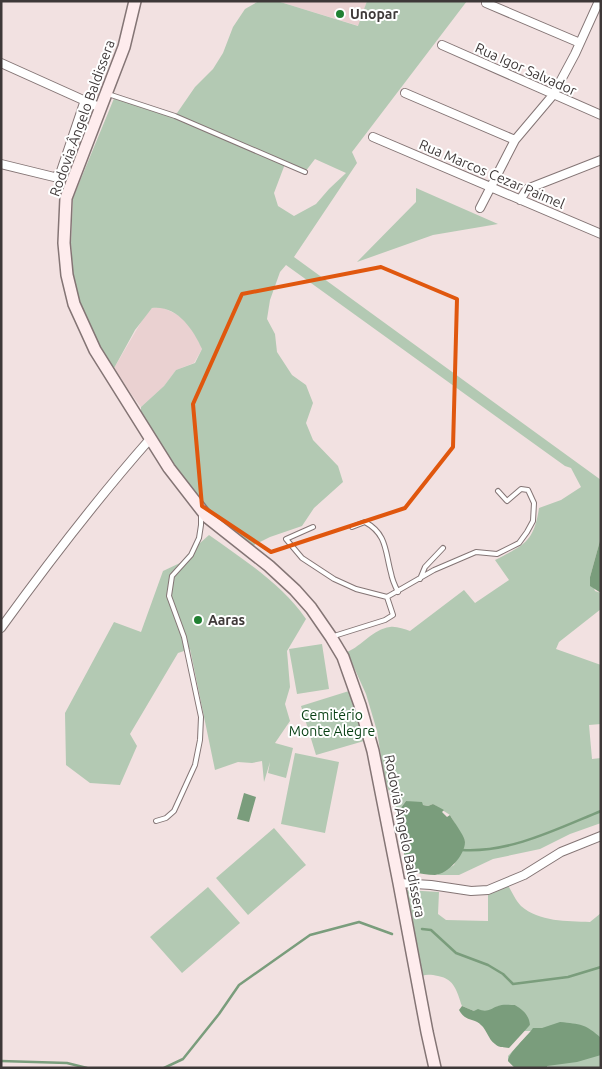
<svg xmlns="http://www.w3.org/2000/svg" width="602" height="1069" viewBox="0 0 602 1069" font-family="Ubuntu,sans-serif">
	<rect width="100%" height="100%" fill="#f2e1e1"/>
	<!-- built -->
	<path fill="#ead1d1" d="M277,1h90l-8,25z
		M161,307l15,7 10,7 10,15 6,13 -8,14 -18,7 -12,16 -23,21 -28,-37 31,-53 8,-9z"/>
	<!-- green -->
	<path fill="#b3c9b3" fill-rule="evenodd" d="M259,1h18l81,25 9,-25h100l-115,151 5,11 -63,94 307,223v57l-11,40 5,14 6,2v16l-42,33 -3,7 45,16v59l-12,1 3,34 9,-1v65l-31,11 -30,15 -47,10 -34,16h-22l17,-10 11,-23 -15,-27 -17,-11 -5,2 -22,-5 -8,11 -13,-30 -8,-51 -11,-37 -19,-42c15,-6 26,-23 43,-25 6,-1 14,2 20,4l54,-41 11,13 34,-23 -14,-20c29,-15 39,-18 44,-52l22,-8 20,-13 -10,-19 -6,-2 -279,-201 -6,7 -10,28 -3,19 8,15 2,18 15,23 14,10 7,18 -7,20 7,17 25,26 5,16 -29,26 -12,18 -32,11 -18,9c-47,-27 -84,-87 -111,-132v-7l23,-21 12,-16 19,-7 7,-14c-9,-20 -25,-44 -50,-41l-17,22 -22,40 -5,-7 -29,-61 -6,-28 -2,-31 2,-45 42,-102 60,20 20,-29 18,-18 10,-16 10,-26 12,-18zM315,159l31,14 -17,16 -13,15 -22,12 -16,-10 -4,-13 11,-29 20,8z
		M416,188l82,36 -65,11 -76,27 59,-60z
		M209,535c35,25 73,49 97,84l-19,32 3,36 -5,17 5,17 -15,22 18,5 -7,30 -18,-5 2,-11 -6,20 -2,-21 -10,2 -14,-1 -23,8 -25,-121 -12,4 -48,81 7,12 -17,39 -30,-2 -24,-18 -1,-52 49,-91 27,10 22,-61 17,-8 10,-11z
		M322,644l7,45 -32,5 -8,-45z
		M349,691l15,50 -48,14 -15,-49z
		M295,753l44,9 -14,71 -44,-9z
		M274,828l32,37 -58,50 -32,-37z
		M506,882c5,8 9,18 15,24 18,16 46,15 69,16l11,-9v155h-86l-7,-7v-5l23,-25h-8l7,-6 -15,-20 -17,1 -5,4 -9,2 -10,-1 -12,-5c-5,-14 -7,-27 -24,-30 -6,-1 -11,-2 -16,0l-16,-86 33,2 -1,22 8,6 42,1v-31z
		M208,887l32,36 -58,50 -32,-36z"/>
	<!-- water -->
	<path fill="#7a9d7c" d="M601,537v56l-11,-7v-9z
		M244,793l12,4 -7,25 -12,-3z
		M406,801l16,1 1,3 5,1 5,-2 11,6 -2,2 5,5 3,-2c3,6 15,21 15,27 0,13 -17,32 -30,33 -7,0 -16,-2 -23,-3l-6,-9 -8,-39 4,-1v-7l-3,-1 -1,-3z
		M515,1005c8,5 14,10 15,20l-21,23c-5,-1 -10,0 -14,-4 -7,-5 -8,-14 -14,-19 -6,-7 -16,-3 -22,-15l3,-4 12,5 4,-2c9,4 12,0 20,-3 4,-2 12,-1 17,-1z
		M560,1022c20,2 26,2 41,16v17l-24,7 -30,4v2h-32l-7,-7c0,-8 19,-24 25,-33h9z"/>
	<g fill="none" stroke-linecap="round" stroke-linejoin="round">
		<!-- stream -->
		<path stroke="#7a9d7c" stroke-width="2.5" d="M462,850c48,3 95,-21 139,-39
			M422,929l9,1 25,23 32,12 15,9 10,10 55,-7 33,-10
			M1,1061l66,2 20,5
			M164,1068l19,-9 36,-45 20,-29 71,-50 49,-13 33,12"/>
		<defs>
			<path id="lane" d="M108,94l67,22 130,56
				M313,527l-27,12 16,19 32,21 22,10 31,8
				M352,527l13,-5c22,12 20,29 26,51 1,6 4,13 7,19
				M420,579l5,-12 18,-19
				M334,636l51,-16 8,-5 -6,-18 47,-27 42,-18 21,2 22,-11 8,-11 6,-11 1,-18 -6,-13 -7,-1 -14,12 -9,-10
				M156,821l10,-3 8,-7 21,-46 5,-25 1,-23 -17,-80 -15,-41 3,-20 19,-21 8,-17 2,-13v-12"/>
			<path id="street" d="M486,3l94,40
				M442,45l159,70
				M1,63l100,45
				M405,93l110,47
				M373,137l228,97
				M1,164l53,13 6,-3 25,-74
				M520,200l7,-11 74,-29
				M480,208l35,-68 38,-45 22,-41 24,-53
				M1,628c47,-65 96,-129 149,-189
				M399,883l32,2 40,6 17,-1 36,-15 37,-23 40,-16"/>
			<path id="secondary" d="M135,1l-11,46 -58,151 -2,45 3,32 7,29 21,46 74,118 38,49 62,49 26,24 16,18 20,29 12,20 17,48 13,46 26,132 28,149 8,36"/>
		</defs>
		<!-- lane casing -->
		<use href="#lane" stroke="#847575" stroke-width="6"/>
		<!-- street casing -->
		<use href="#street" stroke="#847575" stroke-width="10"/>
		<!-- secondary casing -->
		<use href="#secondary" stroke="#847575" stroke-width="14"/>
		<!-- lane -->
		<use href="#lane" stroke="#fff" stroke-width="4"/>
		<!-- street -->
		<use href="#street" stroke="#fff" stroke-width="8"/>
		<!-- secondary -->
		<use href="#secondary" stroke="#feeced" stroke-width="11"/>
	</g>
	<!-- marked area -->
	<path fill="none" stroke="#e0570e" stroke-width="4" stroke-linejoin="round" d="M381,267l76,32 -4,148 -48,61 -134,44 -69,-46 -9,-102 49,-110z"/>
	<!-- markers -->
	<g fill="#208032" stroke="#fff" stroke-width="2">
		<circle cx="340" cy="14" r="5"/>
		<circle cx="198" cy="620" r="5"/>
	</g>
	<g text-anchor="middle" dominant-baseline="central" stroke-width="4" stroke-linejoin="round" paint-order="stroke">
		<!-- poi labels -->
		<g font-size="14" font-weight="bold" fill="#3e3838" stroke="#fff" text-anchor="start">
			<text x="350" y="14">Unopar</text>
			<text x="208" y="620">Aaras</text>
		</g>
		<!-- street labels -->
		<g font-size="14" fill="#3e3838" stroke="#fff">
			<text transform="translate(526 69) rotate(24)">Rua Igor Salvador</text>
			<text transform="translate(82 118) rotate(-70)">Rodovia Ângelo Baldissera</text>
			<text transform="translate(492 174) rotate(23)">Rua Marcos Cezar Paimel</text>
			<text transform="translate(405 836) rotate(79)">Rodovia Ângelo Baldissera</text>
		</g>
		<!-- park labels -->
		<g font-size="14" fill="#073f13" stroke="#fff">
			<text x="332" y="715">Cemitério<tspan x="332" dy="16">Monte Alegre</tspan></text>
		</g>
	</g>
	<!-- border -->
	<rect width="602" height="1069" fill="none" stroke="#3e3838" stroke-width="5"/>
</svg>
